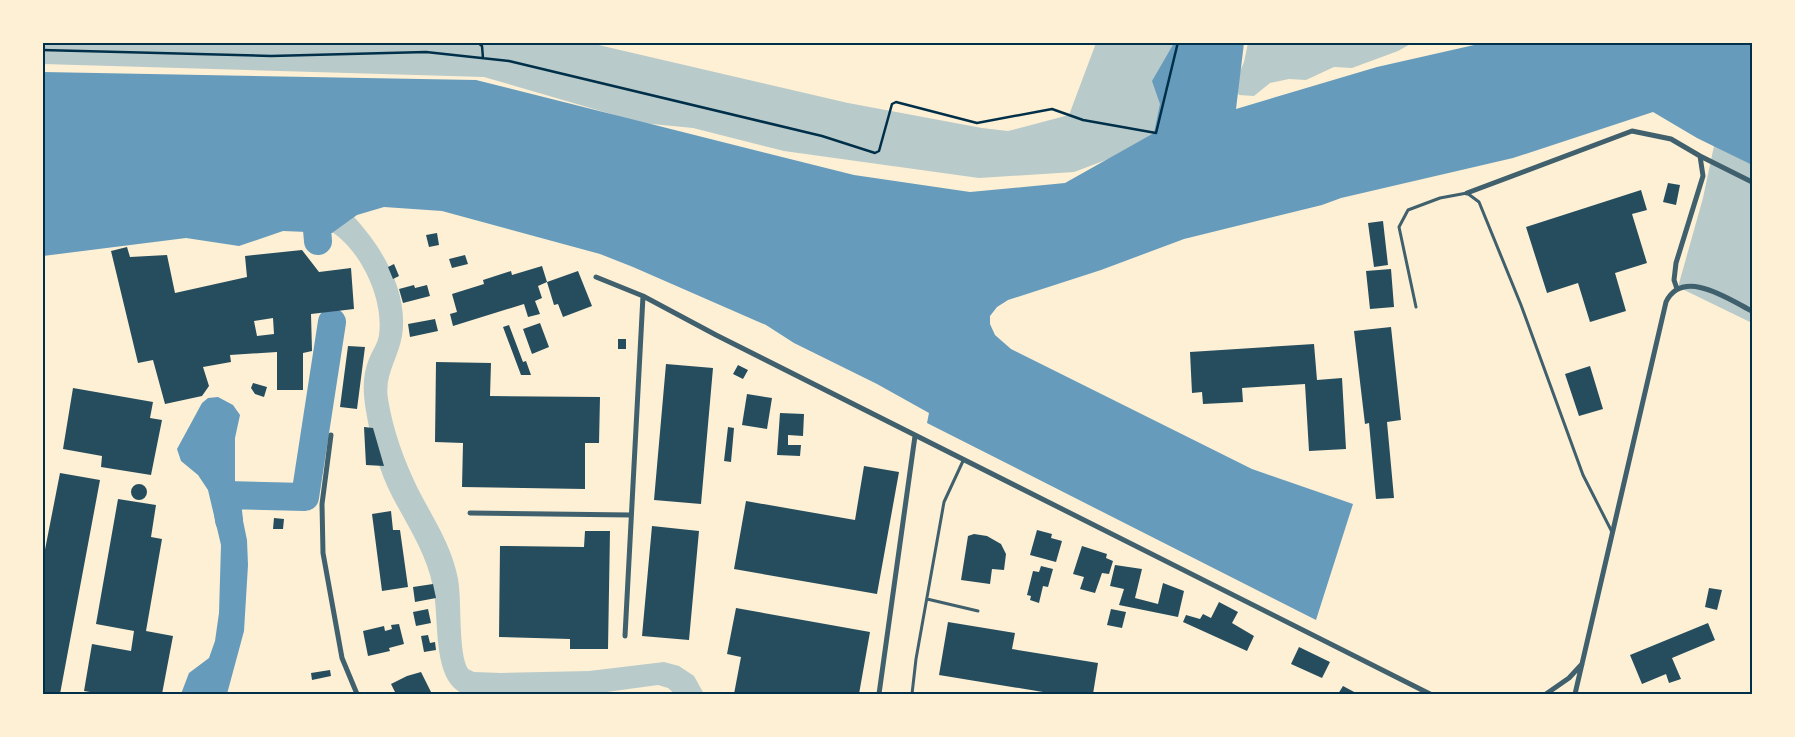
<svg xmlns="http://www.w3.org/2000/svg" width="1795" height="737" viewBox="0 0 1795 737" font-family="'PT Sans Narrow',sans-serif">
	<rect width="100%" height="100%" fill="#fdf0d5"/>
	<!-- green -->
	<path fill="#b9caca" d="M43,42l547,1 258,60 134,25 26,3 61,-16 27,-72h94l-4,78 -64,33 -48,18 -95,6 -195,-27 -91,-23 -51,-5 -158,-46 -441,-13z
		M1248,43h164l-14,8 -46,17 -18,-1 -28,13 -17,-1 -19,4 -16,13 -15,-1 -5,-9 10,-24z
		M1714,146l38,19v158l-74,-36 25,-89z
		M354,217c28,30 55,75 48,119 -4,23 -18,39 -14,63 5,31 16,61 30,90 15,29 34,57 40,90 4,22 0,74 10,90l6,3 27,1 88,-2 75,-9 15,4 15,10 10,18h-29l-7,-6 -10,-3 -66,9h-128c-33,-13 -24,-76 -31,-107 -6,-32 -25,-61 -40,-89 -14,-27 -22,-57 -27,-87 -3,-18 -4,-35 3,-52 3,-8 9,-16 10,-24 5,-36 -18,-84 -47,-103z"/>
	<!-- water -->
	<path fill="#669bbc" d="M1174,43h70l-8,66 141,-42 106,-24h269v122l-55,-27 -44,-26 -140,46 -172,40 -19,7 -138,34 -83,31 -93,30 -11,7 -7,9v8l5,11 16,14 241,120 101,35 -37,116 -389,-197 2,-10 -52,-29 -83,-41 -28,-18 -133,-58 -33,-13 -158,-43 -58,-4 -27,8 -25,18 -49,-2 -44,15 -53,-8 -143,18v-184l433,8 378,95 116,17 95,-9 89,-50 6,-29 -8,-23z
		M218,397l15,8 7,10 -5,23v44l12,58 1,25 -4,66 -17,63h-46l8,-21 20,-15 6,-17 4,-28 2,-68 -13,-55 -10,-15 -17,-14 -4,-12 25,-46 6,-5z"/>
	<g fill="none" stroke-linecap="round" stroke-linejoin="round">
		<!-- river -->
		<path stroke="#669bbc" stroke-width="28" d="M314,195l4,46
			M229,520l-3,-25 79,2 27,-175"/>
	</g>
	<!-- building -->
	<path fill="#264d5e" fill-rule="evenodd" d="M1668,183l12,2 -4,20 -13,-3z
		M1641,190l6,20 -15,4 15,49 -32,10 11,38 -36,11 -12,-39 -31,10 -21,-66z
		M1383,221l5,44 -14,2 -6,-44z
		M437,233l2,12 -10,2 -3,-12z
		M127,247l3,10 37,-2 8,38 72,-16 -2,-21 57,-6 17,22 32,-4 3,41 -43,5 1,37 -9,2v37h-26v-38l-47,3 1,7 -28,5 6,19 -7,10 -37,8 -12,-44 -15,3 -27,-112zM273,318l1,16 -17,2 -3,-15z
		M465,255l3,9 -16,4 -3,-9z
		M394,264l5,12 -6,3 -5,-12z
		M542,266l5,16 -9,4 4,12 -7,3 5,13 -12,3 -4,-13 -71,22 -3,-12 7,-2 -5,-18 32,-10 -1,-4 28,-9 1,4z
		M1391,269l3,38 -24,2 -4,-38z
		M578,271l14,35 -29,11 -5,-13 -4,1 -7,-23z
		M414,285l1,3 12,-3 3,11 -27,7 -4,-14z
		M435,319l3,12 -28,6 -2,-13z
		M540,323l9,24 -17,7 -9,-25z
		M509,325l14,37 3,-1 5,14h-10l-18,-48z
		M1391,327l10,93 -14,2 7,76 -18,1 -7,-76 -4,1 -11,-93z
		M618,339h8v10h-8z
		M1314,344l3,36 25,-2 4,71 -37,2 -4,-67 -63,4 1,14 -40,2 -1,-12 -10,1 -2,-41z
		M348,346l17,1 -8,62 -17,-2z
		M436,362l55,1 -1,33 110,1 -1,46h-14v46l-123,-2 1,-44 -28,-1z
		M666,364l47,4 -12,136 -47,-4z
		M738,365l10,5 -5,9 -10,-5z
		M1590,366l13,43 -24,7 -14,-42z
		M253,383l14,4 -3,10 -9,-3 -4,-6z
		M73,388l80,14 -3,16 12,2 -11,55 -50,-8 1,-11 -39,-7z
		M747,394l25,4 -5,31 -25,-4z
		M780,413l24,1 -1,22 -15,-1v10h13l-1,11 -23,-1z
		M364,427l9,1 11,38 -18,-1z
		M728,427l6,1 -3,34 -7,-1z
		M864,466l35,6 -22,122 -143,-25 12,-68 109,19z
		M60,473l40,7 -40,214h-18v-129z
		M131 492a8 8 0 1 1 16 0a8 8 0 1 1-16 0Z
		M118,499l38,6 -5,32 11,2 -16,92 27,5 -11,58h-60l-18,-3 8,-47 39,7 3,-20 -38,-7z
		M391,511l2,19h7l8,57 -26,4 -10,-77z
		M274,518l10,1 -1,10h-10z
		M652,526l47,5 -10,109 -47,-4z
		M1037,530l15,4 -1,4 11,3 -6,21 -26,-7z
		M585,531h25l-2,118h-38v-10l-71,-2 1,-91 84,1z
		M974,534l13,2 14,8 5,10 -2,16 -12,-1 -2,15 -29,-4 7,-44z
		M1082,546l25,8 -1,4 7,3 -4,13 -7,-1 -7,20 -15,-4 4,-12 -11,-3z
		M1115,565l27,4 -7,29 23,6 5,-21 21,8 -6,26 -59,-12 5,-16 -14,-3z
		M1041,566l12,3 -5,18 -5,-1 -4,17 -9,-3 1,-4 -4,-1 6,-24 6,1z
		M433,584l3,14 -21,4 -2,-15z
		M1709,588l13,2 -5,20 -12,-3z
		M1219,602l19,10 -6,11 22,13 -7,15 -64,-29 3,-7 14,4 3,-5 8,4z
		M736,608l134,24 -11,62h-125l7,-37 -14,-3z
		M428,609l3,14 -15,3 -3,-14z
		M1111,609l15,3 -4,16 -15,-3z
		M948,622l67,11 -3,16 86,14 -5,31h-38l-116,-19z
		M1708,623l7,17 -43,18 9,21 -12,4 -3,-9 -24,10 -12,-29z
		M399,624l5,20 -15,4 1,3 -22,5 -5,-25 21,-5 1,5 7,-2 -1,-4z
		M428,635l2,8 5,-1 1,8 -12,2 -3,-16z
		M1299,647l31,15 -8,16 -31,-14z
		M330,670l1,6 -19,4 -1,-7z
		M421,672l11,22h-36l-5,-10 16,-8z
		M1343,686l15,8h-20z"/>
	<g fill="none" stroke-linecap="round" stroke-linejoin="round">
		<!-- path -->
		<path stroke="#003049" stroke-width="2.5" d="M477,42l5,4 1,12
			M42,50l229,6 155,-4 83,9 313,75 53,17 4,-2 13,-47 4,-2 81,21 75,-14 31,11 73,13 22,-91"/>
		<!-- service -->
		<path stroke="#3f606c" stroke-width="3" d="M1416,307l-17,-80 9,-17 32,-12 27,-5 12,9 42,103 62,170 29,57
			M927,599l51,12
			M912,694l4,-35 28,-157 19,-41"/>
		<!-- minor -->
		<path stroke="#3f606c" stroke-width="5" d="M1467,193l165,-62 39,8 29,17 52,26
			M596,277l47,19 73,39 714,359
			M1677,289l-3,-9 2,-17 27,-87 -3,-20
			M331,435l-9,69 1,49 19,105 15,36
			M470,513l161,2
			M625,636l18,-340
			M879,694l36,-258
			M1546,694l23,-16 13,-14
			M1575,694l91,-392c17,-35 64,-2 86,9"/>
	</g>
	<!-- border -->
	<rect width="1795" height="737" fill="none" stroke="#fdf0d5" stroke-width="88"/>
	<rect x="44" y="44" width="1707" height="649" fill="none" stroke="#003049" stroke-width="2"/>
</svg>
